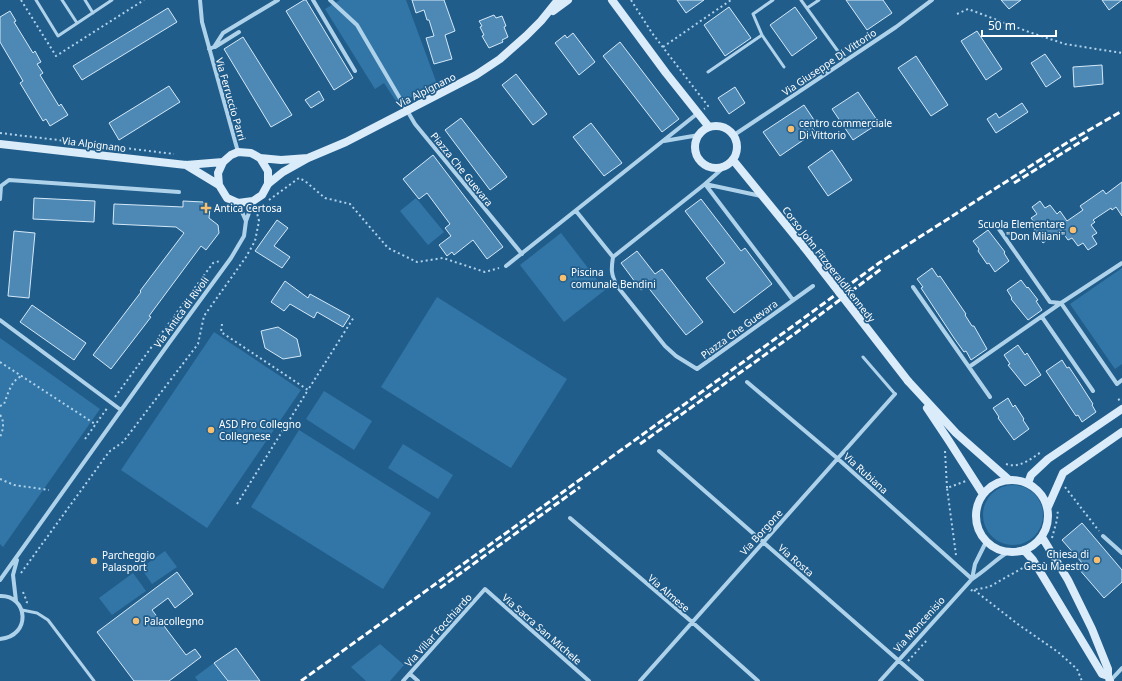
<svg xmlns="http://www.w3.org/2000/svg" width="1122" height="681" viewBox="0 0 1122 681" font-family="'Noto Sans',sans-serif">
	<rect width="100%" height="100%" fill="#215d8b"/>
	<!-- green -->
	<path fill="#3276a7" d="M340,0h66l31,84 -39,20 -14,-21 -9,6 -50,-80z
		M416,198l28,34 -16,13 -28,-34z
		M561,233l44,57 -41,32 -44,-57z
		M1122,268v96l-7,5 -45,-65z
		M437,297l130,82 -56,89 -130,-81z
		M214,332l87,58 -94,138 -86,-58z
		M0,338l100,71 -97,138 -3,-3z
		M324,391l48,30 -18,29 -48,-31z
		M299,430l132,83 -48,76 -132,-82z
		M403,444l50,31 -15,24 -50,-31z
		M983 515a30 30 0 1 1 60 0a30 30 0 1 1-60 0Z
		M165,551l12,16 -25,17 -11,-16z
		M133,573l13,18 -34,24 -13,-17z
		M380,644l24,21 -14,16h-24l-15,-14z
		M214,663l14,18h-30l-3,-4z"/>
	<!-- building -->
	<path fill="#4e89b5" stroke="#d4e9f8" d="M304,0h2l47,78 -19,12 -48,-79z
		M412,0h32l11,31 -10,4 7,24 -18,5 -8,-26 8,-2 -5,-16h-2l-3,-10 -8,3z
		M677,0h27l-18,13z
		M846,0h37l9,13 -25,17z
		M1001,0h20l-12,9z
		M1102,0h20l-13,10z
		M729,7l22,31 -26,18 -21,-31z
		M795,7l22,31 -25,18 -22,-31z
		M168,8l9,14 -95,58 -9,-14z
		M10,11l6,10 -2,1 19,31 2,-2 6,11 -4,2 6,9 -3,2 19,31 2,-2 7,11 -18,11 -4,-7 -3,2 -23,-38 3,-2 -23,-39v-25z
		M494,15l2,3 6,-2 4,10 -2,1 4,10 -6,3 1,2 -14,6 -7,-12 2,-1 -4,-8 2,-1 -3,-5z
		M977,31l25,38 -16,11 -25,-39z
		M573,33l22,29 -16,13 -24,-32 10,-8 2,3z
		M243,37l49,78 -21,12 -47,-78z
		M620,42l59,77 -17,13 -59,-76z
		M1045,54l16,23 -15,10 -15,-24z
		M916,56l32,49 -17,11 -33,-48z
		M1102,65l1,19 -29,3 -1,-20z
		M516,74l31,40 -14,11 -31,-40z
		M169,86l11,16 -61,38 -10,-17z
		M735,87l10,16 -16,11 -11,-16z
		M319,91l5,9 -13,8 -6,-8z
		M858,92l21,31 -26,17 -21,-31z
		M1022,103l6,9 -32,21 -9,-14 9,-6 3,5z
		M804,105l12,18 -5,3 4,6 -35,24 -17,-24z
		M461,118l46,59 -17,13 -45,-60z
		M591,123l31,40 -18,13 -31,-39z
		M832,150l20,30 -24,16 -20,-29z
		M433,155l70,92 -16,12 -14,-19 -19,15 -2,-3 -5,4 -8,-11 12,-9 -6,-8 5,-4 -23,-31 -8,6 -16,-20z
		M1122,182v34l-6,-9 -4,3 -1,-2 -18,12 2,2 -4,3 6,8 -5,3 5,8 -9,6 -5,-7 -5,3 -6,-8 -4,2 -7,-10 -18,13 -9,-13 4,-3 -7,-9 6,-4 -5,-7 8,-6 5,7 5,-3 7,9 3,-3 7,10 16,-11 -3,-4 23,-16 3,4z
		M34,198l61,3 -1,21 -61,-3z
		M701,199l40,52 4,-3 27,36 -38,29 -28,-35 19,-15 -40,-52z
		M183,201l20,1 7,6 -1,10 9,7 1,8 -13,17 -5,-4 -52,70 2,1 -40,52 -18,-14 48,-63 -1,-1 44,-58 -8,-6 -63,-3 1,-20 69,3z
		M277,220l11,8 -14,18 16,11 -8,11 -27,-17z
		M988,230l17,22 -1,1 5,8 -14,11 -6,-9 -2,1 -9,-13 1,-2 -6,-8z
		M14,231l21,2 -6,65 -21,-2z
		M637,251l18,23 7,-5 41,53 -17,13 -39,-49 -6,4 -20,-27z
		M932,268l6,9 2,-1 26,38 -1,1 7,11h2l13,23 -16,11 -5,-9 -2,1 -10,-14 -33,-50 2,-1 -6,-8z
		M1021,280l6,8 1,-1 10,13 -2,1 6,9 -14,10 -17,-21 1,-1 -5,-8z
		M285,281l23,17 2,-4 40,22 -7,11 -26,-15 -3,6 -24,-14 -6,7 -13,-9z
		M32,305l54,38 -12,17 -54,-38z
		M278,327l19,12 4,17 -18,3 -18,-11 -4,-17z
		M1018,345l7,10 2,-2 14,22 -16,11 -17,-21 2,-1 -6,-9z
		M1062,360l5,8 2,-1 8,12 16,25 -1,1 4,7 -14,10 -4,-7 -2,1 -30,-45z
		M1008,398l5,9 2,-2 9,14 -1,1 6,9 -15,11 -16,-22 1,-1 -6,-9z
		M1082,523l40,47v12l-18,16 -26,-30 5,-4 -21,-24z
		M177,572l16,22 -18,14 -7,-10 -16,12 34,45 9,-6 6,8 -32,24h-35l-37,-49z
		M236,648l24,33h-32l-14,-18z"/>
	<g fill="none" stroke-linecap="round" stroke-linejoin="round">
		<!-- path -->
		<path stroke="#afd2eb" stroke-width="2" stroke-dasharray="2 3" stroke-linecap="butt" d="M21,0l35,56 88,-56
			M631,0l21,33 56,73 -4,3
			M957,14l11,-5 61,23 36,12 57,9
			M663,47l68,-47
			M0,133l174,21
			M269,200l30,-22 6,3 20,17 25,6 38,44 29,14 26,-4 42,14 14,-4
			M222,324l-1,8 87,58 46,-73
			M0,362l95,62
			M115,397l98,-134 7,-2
			M1118,400l4,-2
			M0,406l4,-2c4,-10 7,-24 18,-28
			M0,415c5,6 3,16 0,22
			M85,439l23,-32
			M945,451l2,37
			M1006,464c13,5 25,-5 35,-12
			M0,479l14,6 35,5
			M1065,487l34,44
			M237,504l71,-114
			M1052,538l5,-18 1,-11
			M956,555l-9,-67 19,-7
			M21,573l85,-117 4,-5 13,-9 75,-98 6,-28 42,-59 9,-16 4,-20 -2,-8
			M974,590l45,35 39,27 19,17 5,12
			M971,591l1,-1 17,-3 37,-21
			M23,592l4,10 -1,2
			M908,661l20,-22"/>
		<!-- lane -->
		<path stroke="#afd2eb" stroke-width="3" d="M36,0l22,36 54,-36
			M62,0l15,23
			M85,0l8,13
			M801,0l44,61
			M807,8l12,-8
			M762,35l-9,-21 20,-14
			M708,72l54,-37 22,32
			M863,357l32,37
			M22,610l15,3 11,7 46,61"/>
		<!-- street -->
		<path stroke="#afd2eb" stroke-width="4" d="M200,0l2,22 36,130
			M313,0l42,71
			M330,0l27,25 58,99 107,130
			M215,47l24,-15
			M209,49l5,-2 9,-14 55,-33
			M734,135l162,-108 36,-27
			M664,141l35,-6
			M705,184l88,116
			M705,184l56,12
			M0,199l1,-13 8,-6 170,12
			M238,203l8,18
			M576,211l37,46 92,-73 18,-16
			M999,229l51,73 11,1
			M613,257c-2,13 -2,17 4,29l48,60 11,10 21,13 116,-83
			M1122,263l-61,40 56,81 5,-4
			M506,266l192,-153
			M913,287l77,110
			M1042,317l51,74
			M0,320l121,90
			M969,367l92,-64
			M747,382l90,76 135,121
			M659,451l263,230
			M570,518l122,104 66,59
			M1103,536l19,17
			M972,579l3,-15 11,-22
			M0,580l169,-237 62,-85 13,-22 2,-15 7,-19
			M0,596c28,-1 32,40 0,43
			M16,601l-3,-26 4,-15
			M410,674l8,7
			M403,681l82,-92 104,92
			M640,681l255,-287
			M880,681l92,-102c13,-8 23,-19 36,-27
			M1110,681l12,-13"/>
		<!-- secondary -->
		<path stroke="#daebf9" stroke-width="8" d="M612,0l54,73 43,54
			M553,11l15,-11
			M695 147a21 21 0 1 1 42 0a21 21 0 1 1-42 0Z
			M0,144l186,21 37,-3
			M260,158l8,13v13
			M308,158l-27,2 -21,-2 -9,-5 -13,-1 -7,3 -8,7 -5,11 1,12 8,13 11,5 15,-2 9,-6 6,-11 15,-12 25,-14 38,-16 130,-67 24,-16 26,-23 15,-15 17,-21
			M733,160l71,87
			M186,165l33,20
			M908,381l48,52 52,46
			M927,408l22,33 34,53
			M976 516a36 36 0 1 1 72 0a36 36 0 1 1-72 0Z
			M1028,483l3,-8 17,-16 74,-50
			M1048,507l15,-34 59,-41
			M1042,537l26,43 24,49 16,40v7l2,5
			M1024,550l9,10 69,114 6,2"/>
		<!-- rail -->
		<path stroke="#fff" stroke-width="3" stroke-dasharray="7 3" stroke-linecap="butt" d="M1014,183l76,-47
			M640,444l157,-112 84,-63
			M440,588l140,-101
			M301,681l492,-355 86,-63 186,-119 57,-33"/>
		<!-- secondary-bridge -->
		<path stroke="#daebf9" stroke-width="8" d="M804,247l104,134"/>
	</g>
	<!-- markers -->
	<g fill="#f8bf70" stroke="#215d8b" stroke-width="1.5">
		<circle cx="791" cy="129" r="4"/>
		<path d="M204 202h4v4h4v4h-4v4h-4v-4h-4v-4h4z"/>
		<circle cx="1073" cy="230" r="4"/>
		<circle cx="563" cy="278" r="4"/>
		<circle cx="211" cy="430" r="4"/>
		<circle cx="1097" cy="560" r="4"/>
		<circle cx="94" cy="561" r="4"/>
		<circle cx="136" cy="621" r="4"/>
	</g>
	<g text-anchor="middle" dominant-baseline="central" stroke-width="3.5" stroke-linejoin="round" paint-order="stroke">
		<!-- street labels -->
		<g font-size="10" fill="#fff" stroke="#215d8b">
			<text transform="translate(829 62) rotate(-34)">Via Giuseppe Di Vittorio</text>
			<text transform="translate(426 90) rotate(-27)">Via Alpignano</text>
			<text transform="translate(231 99) rotate(74)">Via Ferruccio Parri</text>
			<text transform="translate(94 144) rotate(7)">Via Alpignano</text>
			<text transform="translate(462 169) rotate(51)">Piazza Che Guevara</text>
			<text transform="translate(829 264) rotate(52)">Corso John Fitzgerald Kennedy</text>
			<text transform="translate(181 312) rotate(-54)">Via Antica di Rivoli</text>
			<text transform="translate(739 329) rotate(-36)">Piazza Che Guevara</text>
			<text transform="translate(866 473) rotate(42)">Via Rubiana</text>
			<text transform="translate(761 532) rotate(-48)">Via Borgone</text>
			<text transform="translate(796 560) rotate(41)">Via Rosta</text>
			<text transform="translate(669 593) rotate(41)">Via Almese</text>
			<text transform="translate(919 624) rotate(-48)">Via Moncenisio</text>
			<text transform="translate(542 629) rotate(41)">Via Sacra San Michele</text>
			<text transform="translate(438 630) rotate(-48)">Via Villar Focchiardo</text>
		</g>
		<!-- poi labels -->
		<g font-size="10" fill="#fff" stroke="#215d8b" text-anchor="start">
			<text x="799" y="123">centro commerciale<tspan x="799" dy="12">Di Vittorio</tspan></text>
			<text x="214" y="208">Antica Certosa</text>
			<text x="1065" y="224" text-anchor="end">Scuola Elementare<tspan x="1065" dy="12">"Don Milani"</tspan></text>
			<text x="571" y="272">Piscina<tspan x="571" dy="12">comunale Bendini</tspan></text>
			<text x="219" y="424">ASD Pro Collegno<tspan x="219" dy="12">Collegnese</tspan></text>
			<text x="1089" y="554" text-anchor="end">Chiesa di<tspan x="1089" dy="12">Gesù Maestro</tspan></text>
			<text x="102" y="555">Parcheggio<tspan x="102" dy="12">Palasport</tspan></text>
			<text x="144" y="621">Palacollegno</text>
		</g>
	</g>
	<!-- scale -->
	<path d="M982 30v6h74v-6" fill="none" stroke="#ffffff" stroke-width="2"/>
	<text x="988" y="30" font-size="12" fill="#ffffff" stroke="#215d8b" stroke-width="3" paint-order="stroke">50 m</text>
</svg>
